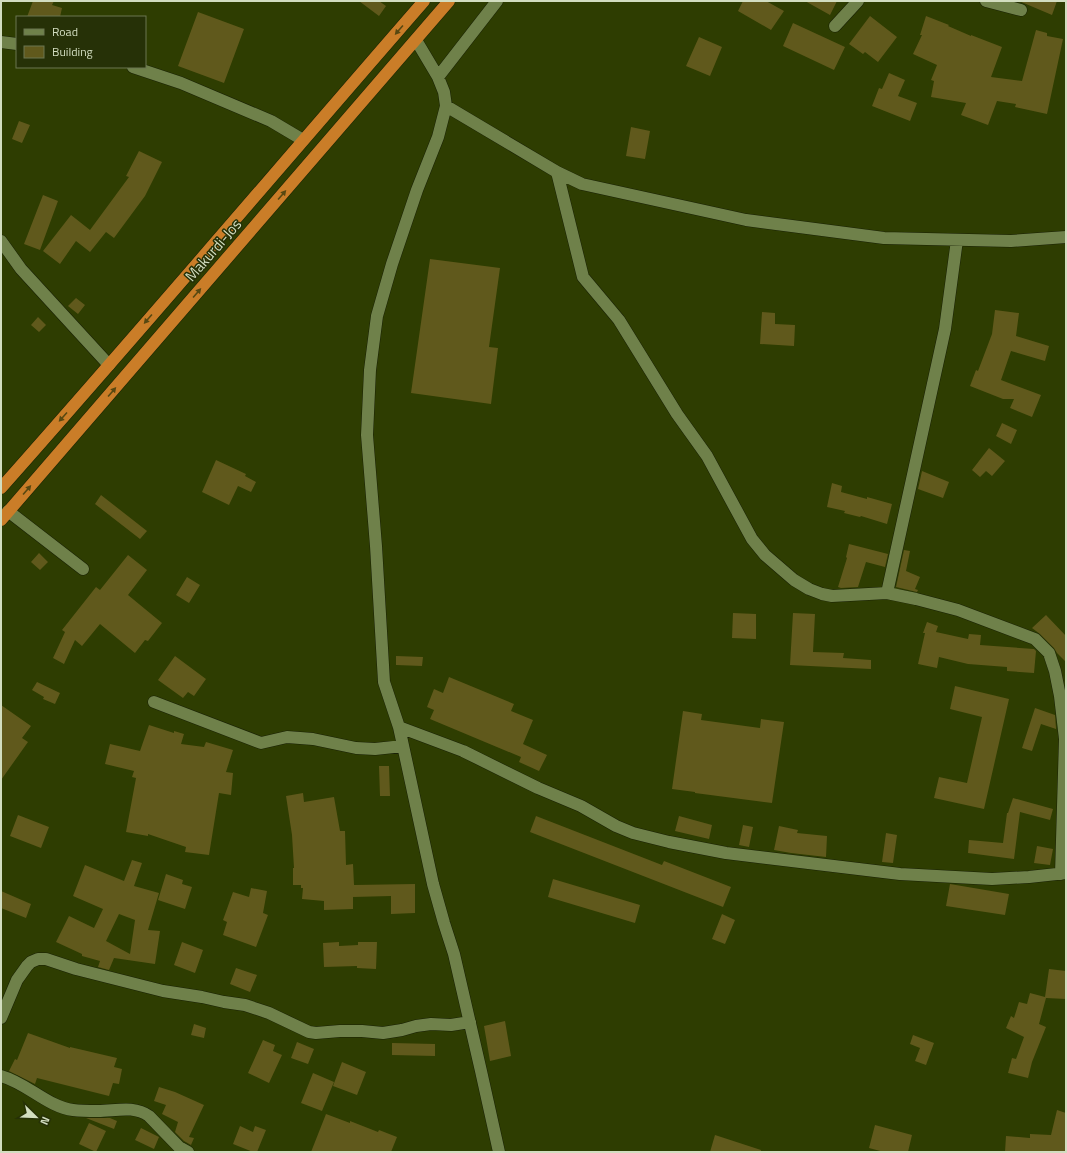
<svg xmlns="http://www.w3.org/2000/svg" width="1067" height="1153" viewBox="0 0 1067 1153" font-family="'Titillium Web',sans-serif">
	<rect width="100%" height="100%" fill="#2e3d01"/>
	<!-- building -->
	<path fill="#60591c" fill-rule="evenodd" d="M33,1h21l-2,4 10,3 -2,9h-33z
		M359,1h20l7,5 -7,10z
		M743,1h23l18,10 -13,19 -33,-19z
		M805,1h32l-7,14z
		M1019,1h38l-5,14z
		M198,12l46,17 -20,54 -46,-17z
		M870,16l27,21 -19,25 -13,-10 -2,2 -14,-10z
		M926,16l23,9 -1,1 23,10v-1l31,12 -11,30 31,4 14,-51 11,3v3l16,3 -16,75 -32,-7 1,-3 -19,-3 -9,24 -27,-10 5,-12 -35,-6 3,-16 -3,-1 6,-15 -24,-11 9,-19h-2z
		M793,23l52,24 -11,23 -51,-24z
		M699,37l23,10 -12,29 -24,-10z
		M889,73l16,7 -7,16 19,7 -7,18 -38,-15 7,-18 3,1z
		M19,121l11,4 -8,18 -10,-4z
		M631,127l19,4 -5,28 -19,-3z
		M139,151l23,11 -17,34 -31,42 -8,-6 -16,20 -14,-11 -16,23 -17,-13 28,-36 19,15 39,-53 -3,-1z
		M43,195l15,6 -18,49 -16,-6z
		M430,259l70,9 -11,79 9,1 -7,56 -80,-11z
		M76,298l9,7 -7,9 -10,-8z
		M995,310l24,3 -3,23 33,10 -4,15 -34,-10 -10,29 40,15 -9,22 -22,-9 4,-9h-11l-33,-13 6,-16 2,1 14,-37z
		M762,312l13,1v11l20,1 -1,21 -34,-2z
		M38,317l8,8 -7,7 -8,-7z
		M1002,423l15,7 -6,14 -15,-8z
		M989,448l16,13 -13,15 -6,-5 -6,6 -8,-7z
		M216,460l30,14 -1,2 11,6 -5,10 -13,-6 -9,19 -27,-13z
		M922,471l27,11 -6,16 -25,-9z
		M832,483l10,3 -1,6 26,7v-2l25,7 -5,20 -26,-8 -1,1 -16,-4 1,-2 -18,-4z
		M101,495l46,36 -7,8 -45,-35z
		M849,544l39,10 -3,13 -19,-5 -8,25 -17,1 -3,-1 9,-29 -1,-1z
		M904,550l6,1 -4,20 14,6 -5,12 3,1 -1,2 -21,-5z
		M39,553l9,9 -8,8 -9,-8z
		M128,555l19,15 -19,25 34,28 -14,18 -3,-1 -10,13 -35,-29 -18,22 -7,-6 -11,24 -11,-6 12,-26 -3,-2 34,-43 4,3z
		M187,577l13,8 -11,18 -13,-8z
		M733,613l23,1v25l-24,-1z
		M793,613l22,1 -2,38 31,1 -1,5 28,2v9l-81,-4z
		M1046,615l20,21v26l-9,-9 -3,-5 -14,-14 -8,-6z
		M927,622l11,4 -2,6 32,7 1,-5 12,1 -1,10 54,4 2,2 -2,22 -27,-2v-4l-39,-3 -29,-7 -2,11 -19,-4 7,-31h-2z
		M175,656l31,23 -12,17 -6,-4 -5,6 -25,-18z
		M396,656l27,1 -1,9 -26,-1z
		M449,677l65,27 -3,7 22,9 -10,24 24,11 -8,16 -20,-9 2,-5 -91,-38 4,-9 -7,-3 7,-18 9,4z
		M37,682l23,11 -5,11 -12,-5 1,-2 -12,-7z
		M955,686l54,13 -25,110 -50,-11 5,-21 28,6 15,-66 -32,-8z
		M1,705l30,21 -9,12 6,4 -27,38z
		M1035,708l20,7 1,13v1l-15,-5 -9,27 -10,-3z
		M683,711l19,3 -1,6 59,8 1,-9 23,3 -12,81 -77,-10v-1l-23,-3z
		M149,725l25,8v-2l10,3 -3,10 23,3 2,-5 27,8 -7,22 7,1 -2,22 -12,-2 -10,62 -24,-3 1,-5 -38,-13v2l-22,-4 10,-54 -4,-1 2,-6 -29,-7 5,-20 30,7z
		M379,766h10l1,30h-10z
		M303,793l1,9 30,-5 6,34h5l1,34 7,-1 1,21 61,-1v29l-24,1v-18l-38,1v12l-29,1v-9l-22,-2 1,-11h-2v-3h-8v-17h1l-2,-33 -6,-39z
		M1013,798l40,11 -3,11 -30,-8 -6,47 -46,-6 1,-13 34,3 4,-30h1z
		M18,815l31,12 -8,21 -31,-12z
		M536,816l126,49 2,-4 67,26 -8,20 -193,-75z
		M679,816l33,9 -3,14 -34,-8z
		M743,825l10,2 -4,20 -10,-2z
		M779,826l19,4 -1,3 30,3 -1,21 -35,-4 -17,-3z
		M886,833l11,2 -4,28 -11,-1z
		M1037,846l16,3 -3,16 -16,-2z
		M132,860l10,3 -8,23 25,7 -11,37 12,1 -5,33 -41,-6 -5,12 -11,-3 2,-6 -18,-5v-2l-26,-12 13,-26 25,12 9,-19 -30,-13 12,-31 39,16zM119,914l16,6 -5,34 -24,-13z
		M166,874l17,6 -1,4 10,3 -7,22 -27,-9z
		M553,879l87,26 -5,18 -87,-26z
		M950,884l59,10 -4,21 -59,-9z
		M251,888l16,3 -4,22 5,2 -12,32 -33,-12 4,-13 -4,-2 10,-28 16,5z
		M1,891l30,13 -5,14 -25,-10z
		M722,914l13,6 -10,24 -13,-5z
		M182,942l21,8 -8,23 -21,-8z
		M339,942v4l19,-1v-3h19l-1,27 -19,-1v-2l-33,1 -1,-24z
		M236,968l21,7 -7,17 -20,-8z
		M1049,969l17,2v28l-20,-1 -7,26 7,3 -14,35 -4,16 -20,-5 4,-15 4,1 8,-22 -18,-9 5,-12 3,2 5,-16 8,2 3,-11 15,4z
		M505,1021l6,35 -21,5 -6,-35z
		M194,1024l12,4 -2,10 -13,-3z
		M28,1033l42,15v-1l47,11 -3,9 8,2 -3,15 -6,-1 -4,13 -72,-18 -2,6 -26,-13 6,-12 2,1z
		M913,1035l21,8 -8,22 -11,-4 5,-13 -10,-4z
		M263,1040l12,5 -2,6 9,4 -13,28 -21,-10z
		M297,1042l17,7 -6,15 -17,-6z
		M392,1043l43,1v12l-43,-1z
		M342,1062l24,10 -9,23 -24,-9z
		M313,1073l21,9 -12,29 -21,-8z
		M159,1087l16,5 29,13 -15,32 5,1 -3,7 -7,-4 -9,-9 3,-10 -16,-8 4,-9 -12,-4z
		M1057,1110l9,3v39h-61l1,-16 24,2v-4l21,1z
		M326,1114l24,9v-2l28,11 1,-2 18,7 -6,15h-80z
		M86,1118h24l7,3 -3,8z
		M89,1123l17,8 -10,21 -17,-8z
		M875,1125l37,10 -4,17h-24l-15,-4z
		M240,1126l13,6 2,-6 11,4 -9,22h-4l-20,-8z
		M141,1128l18,9 -5,12 -19,-9z
		M715,1135l46,15v2h-51z"/>
	<g fill="none" stroke-linecap="round" stroke-linejoin="round">
		<defs>
			<path id="minor" d="M986,1l35,9
				M835,26l23,-25
				M416,40l22,37 6,15 2,14 -8,31 -21,53 -25,74 -15,52 -7,54 -3,65 9,111 8,136 15,45 34,157 11,39 10,31 27,117 18,81
				M1,42l16,2
				M133,67l48,16 90,38 32,19
				M438,77l59,-76
				M446,106l111,66 25,12 164,36 138,18 127,3 55,-4
				M557,172l26,105 36,43 58,94 30,42 45,83 13,16 29,25 15,9 13,5 10,2 55,-3 29,6 42,11 77,29 14,14 6,18 5,25 5,43 -4,135
				M1,241l20,28 88,96
				M8,511l75,58
				M887,593l58,-264 12,-89
				M154,702l107,41 26,-6 26,2 43,9 19,1 28,-3
				M399,727l64,24 75,37 43,18 35,20 17,7 36,9 57,11 174,21 92,5 37,-2 37,-4
				M1,1018l16,-38 10,-14 4,-4 7,-3h8l30,10 87,22 39,6 22,5 21,3 24,8 40,19 7,1 24,-2h22l21,2 19,-3 14,-4 15,-2 20,1 19,-3
				M1,1076c26,7 47,31 72,34 8,1 17,1 25,1 17,0 36,-6 51,5l30,31 9,5"/>
			<path id="highway" d="M1,488c143,-161 282,-325 423,-487
				M1,520l448,-519"/>
		</defs>
		<!-- minor casing -->
		<use href="#minor" stroke="#192105" stroke-width="13"/>
		<!-- highway casing -->
		<use href="#highway" stroke="#192105" stroke-width="13"/>
		<!-- minor -->
		<use href="#minor" stroke="#6f814a" stroke-width="12"/>
		<!-- highway -->
		<use href="#highway" stroke="#ca7d28" stroke-width="12"/>
	</g>
	<!-- one-way arrows -->
	<defs><path id="oneway-solid" d="M-6-.8H1V-3.2L6.5 0L1 3.2V.8H-6Z"/></defs>
	<g fill="#574811">
		<use href="#oneway-solid" transform="translate(399 30) rotate(131)"/>
		<use href="#oneway-solid" transform="translate(282 195) rotate(-49)"/>
		<use href="#oneway-solid" transform="translate(197 293) rotate(-49)"/>
		<use href="#oneway-solid" transform="translate(148 319) rotate(131)"/>
		<use href="#oneway-solid" transform="translate(112 392) rotate(-49)"/>
		<use href="#oneway-solid" transform="translate(63 417) rotate(132)"/>
		<use href="#oneway-solid" transform="translate(27 490) rotate(-49)"/>
	</g>
	<g text-anchor="middle" dominant-baseline="central" stroke-width="3" stroke-linejoin="round" paint-order="stroke">
		<!-- street labels -->
		<g font-size="15" fill="#d2ddc0" stroke="#263107">
			<text transform="translate(213 250) rotate(-49)">Makurdi-Jos</text>
		</g>
	</g>
	<!-- border -->
	<rect width="1067" height="1153" fill="none" stroke="#d2ddc0" stroke-width="4"/>
	<!-- legend -->
	<rect x="16" y="16" width="130" height="52" fill="#263107" stroke="#6b7651"/>
	<rect x="24" y="29" width="20" height="6" fill="#6f814a" stroke="#6b7651"/>
	<text x="52" y="36" font-size="12" fill="#d2ddc0">Road</text>
	<rect x="24" y="46" width="20" height="12" fill="#60591c" stroke="#6b7651"/>
	<text x="52" y="56" font-size="12" fill="#d2ddc0">Building</text>
	<!-- north arrow -->
	<g transform="translate(36 1117) rotate(113)" stroke="#263107" stroke-width="3" paint-order="stroke">
	<path d="M0-3L7 15L0 10L-7 15Z" fill="#d2ddc0"/>
	<text y="-6" font-size="11" font-weight="bold" text-anchor="middle" fill="#d2ddc0">N</text>
	</g>
</svg>
